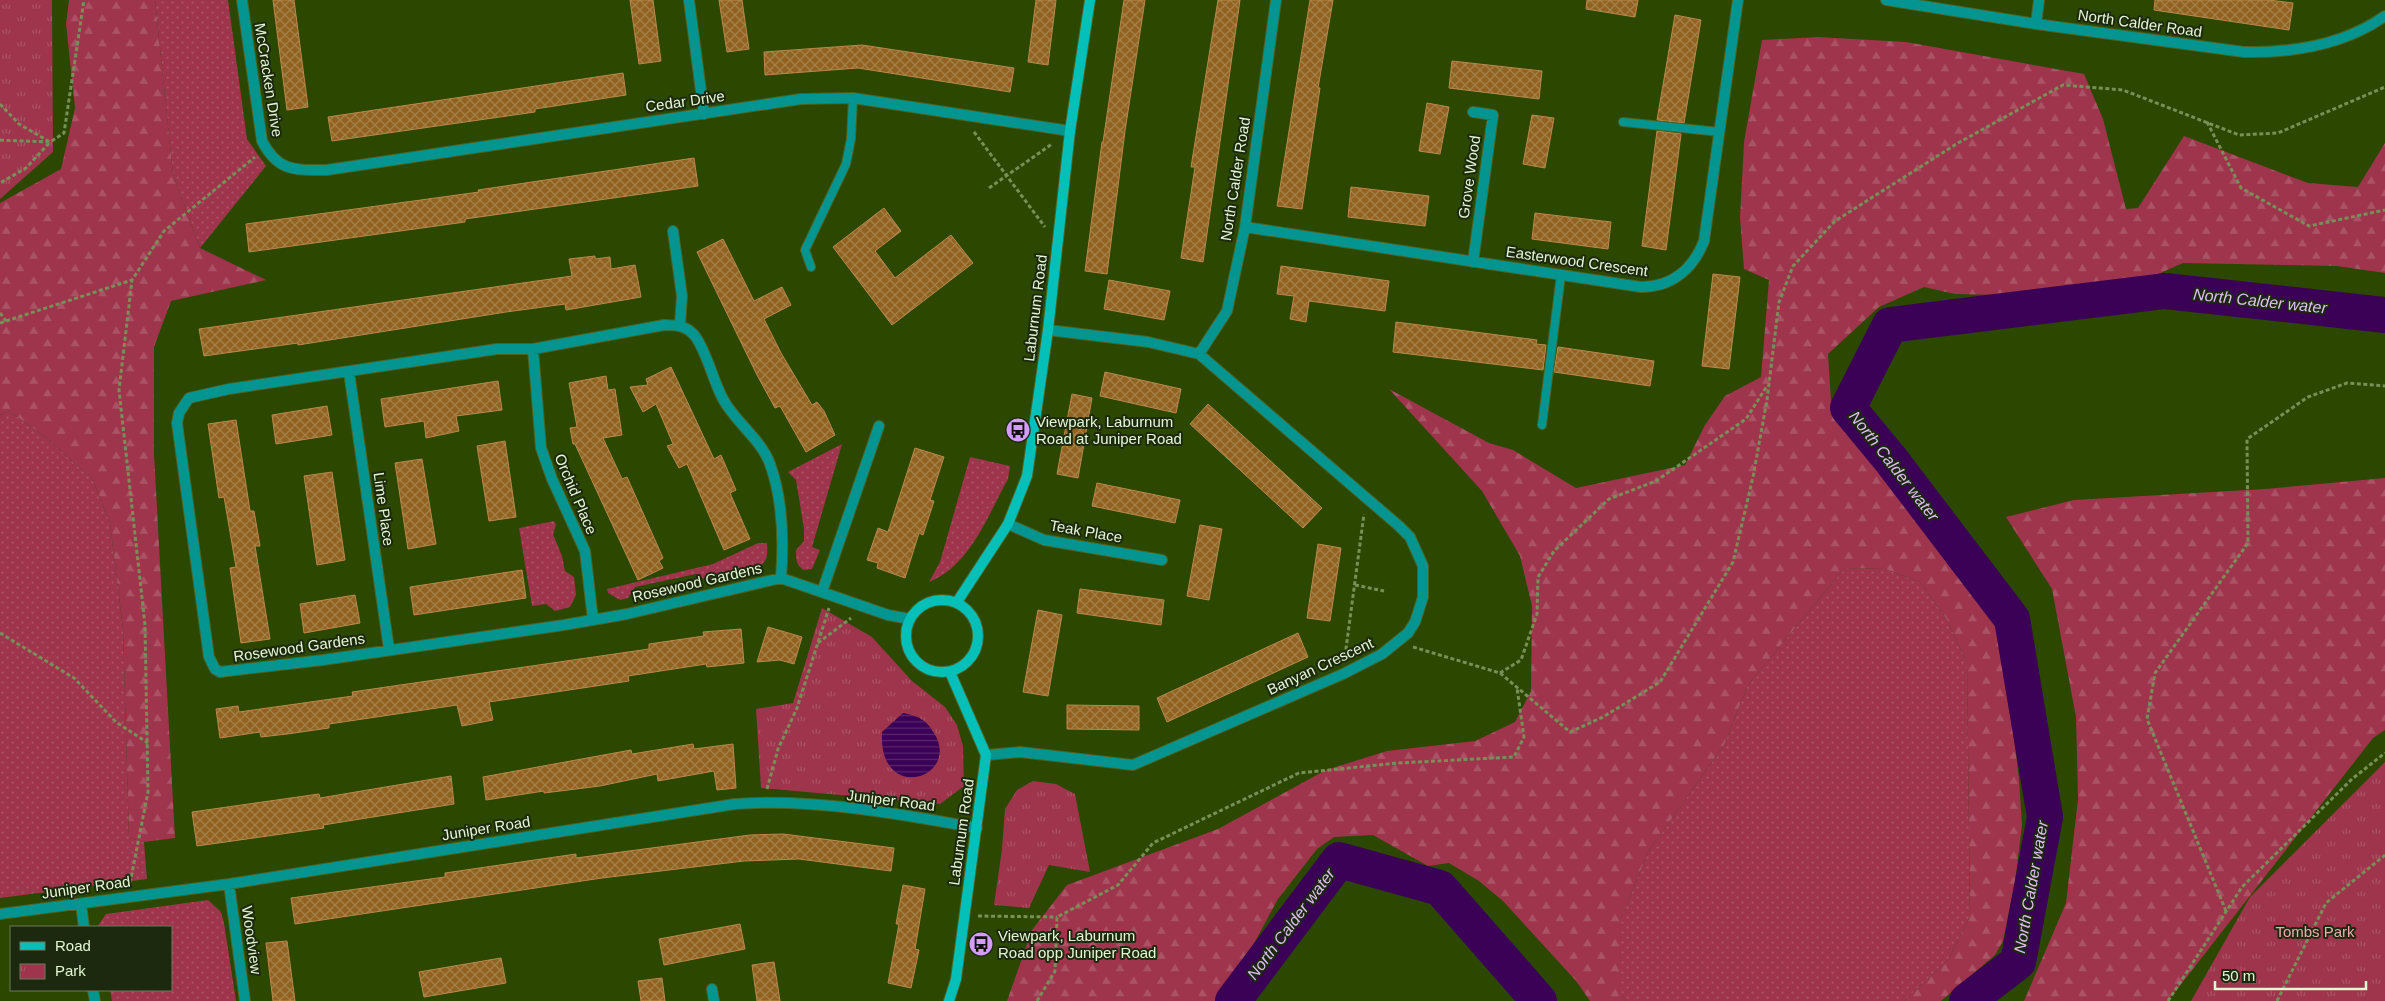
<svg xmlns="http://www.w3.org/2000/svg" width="2385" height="1001" viewBox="0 0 2385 1001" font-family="Helvetica,sans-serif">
	<defs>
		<pattern id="grass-dots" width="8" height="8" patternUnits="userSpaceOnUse" patternTransform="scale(1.25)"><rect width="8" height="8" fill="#9e354d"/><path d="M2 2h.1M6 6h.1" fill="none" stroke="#ab5366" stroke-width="1.8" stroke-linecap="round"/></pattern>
		<pattern id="forest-firs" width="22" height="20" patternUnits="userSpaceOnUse" patternTransform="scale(1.25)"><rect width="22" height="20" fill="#9e354d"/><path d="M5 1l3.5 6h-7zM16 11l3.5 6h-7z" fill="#ab5366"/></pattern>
		<pattern id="park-tufts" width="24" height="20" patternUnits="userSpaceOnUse" patternTransform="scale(1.25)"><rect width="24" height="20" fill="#9e354d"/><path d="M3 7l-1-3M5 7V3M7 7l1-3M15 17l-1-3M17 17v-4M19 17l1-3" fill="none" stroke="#ab5366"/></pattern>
		<pattern id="water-rules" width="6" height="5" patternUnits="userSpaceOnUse" patternTransform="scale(1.25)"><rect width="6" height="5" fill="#3b0156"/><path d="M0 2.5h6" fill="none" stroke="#57276d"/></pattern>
		<pattern id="building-cross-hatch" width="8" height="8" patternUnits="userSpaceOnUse" patternTransform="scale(1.25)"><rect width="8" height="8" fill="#916220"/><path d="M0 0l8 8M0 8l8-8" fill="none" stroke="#a5814a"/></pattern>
	</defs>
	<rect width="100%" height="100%" fill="#2b4700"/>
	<!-- grass -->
	<path fill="url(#grass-dots)" d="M155,0h73l19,139 19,27 -66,82 -27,-74z
		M9,411l39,28 45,41 17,43 13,106 6,209 15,4 3,37 -147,19v-483z
		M842,444l-30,103 8,3 -8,19 -8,1c-8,-4 -8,-11 -8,-20l8,-9v-12l-8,-49 -8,-8z
		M970,457l40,9 -2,13c-20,36 -38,87 -79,103l11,-20z
		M554,521l2,4 -3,9 9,22 3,15 9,6 2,18 -6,12 -15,4 -9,-7 -14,2 -13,-78z
		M758,543h9c0,5 1,11 -1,16 -5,13 -45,19 -59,22l-11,-7 -61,13 -7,11 -8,2 -12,-7 -1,-4 106,-25z
		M1845,568l40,1 35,13 26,36 21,44 3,254 -22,44 -44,41h-278l-5,-9v-74l27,-66 76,-107 24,-60z
		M208,900l13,12 3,11 12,78h-124l-2,-11h61v-63h-74l9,-13z"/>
	<!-- forest -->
	<path fill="url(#forest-firs)" d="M69,0h86l18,174 27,74 66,32 -95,21 -17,46v107l21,384 -31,4 -15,-4 -6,-209 -13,-106 -17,-43 -45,-41 -39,-28 -9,4v-212l61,-34 14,-61 -9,-84z
		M1818,37l88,5 178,32 19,45 23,90 12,-1 46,-72 124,47 50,4 27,-44v130l-48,-7 -154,-3 -45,20 -138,12 -45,-1 -31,-7 -45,20 -51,47 3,47 104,136 66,95 18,147 3,46 -7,57 -12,59 -8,14 -54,46h-37l44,-41 22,-44 -3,-254 -21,-44 -26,-36 -35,-13 -40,-1 -97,117 -24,60 -76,107 -27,66v74l5,9h-36l-13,-19 -74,-81 -24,-20 -30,-18 -21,3 -55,-31 -39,2 -17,12 -39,50 -46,85 -15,17h-210l25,-71 35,-45 151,-56 108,-59 61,-19 88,-10 40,-19 16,-31 1,-85 -12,-50 -38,-65 -93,-102 100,54 24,7 63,38 109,-23 20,-40 20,-29 36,-19 8,-97 -25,-11 -4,-51 4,-76 18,-102z
		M2385,478v252l-12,8 -205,263h-144l42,-98 12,-104 -2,-82 -24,-128 -46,-72 68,-17 191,-11z"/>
	<!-- park -->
	<path fill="url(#park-tufts)" d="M0,0h52l1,152 -53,47z
		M822,608l50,29 40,44 33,26 12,18 6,21 1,40 -24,18 -179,-16 -5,-79 37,-6z
		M2385,762v239h-194l59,-104z
		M1033,781l23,3 19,10 15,78 -41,-7 -20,43 -35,-3 8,-56 3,-40 12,-19z"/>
	<!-- water -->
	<path fill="url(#water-rules)" d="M903,713c15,3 23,6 31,20 28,45 -56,72 -52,-1z"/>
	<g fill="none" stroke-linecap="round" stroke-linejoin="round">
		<!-- river -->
		<path stroke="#3b0156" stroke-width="36" d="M1233,1001l106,-141 101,28 99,113
			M1967,1001l51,-39 27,-145 -33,-198 -121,-159 -43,-52 42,-83 275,-34 220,24"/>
	</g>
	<!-- building -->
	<path fill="url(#building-cross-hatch)" stroke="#bb894b" d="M273,0h21l14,107 -21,3z
		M630,0h23l8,61 -22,3z
		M719,0h23l7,49 -22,3z
		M1036,0h20l-8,65 -20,-3z
		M1124,0h21l-20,131 -18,143 -22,-3 17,-129h1z
		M1218,0h22l-37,262 -22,-4 14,-91h-4z
		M1310,0h23l-15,88h2l-18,121 -25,-3z
		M1587,0h51l-3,17 -49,-8z
		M2155,0h114l24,3 -4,27 -135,-20z
		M1675,15l26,5 -17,103 -27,-3z
		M862,45l152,23 -4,24 -152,-24 -93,7 -1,-23z
		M1452,61l90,10 -3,28 -90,-11z
		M623,73l3,22 -91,14v3l-203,29 -4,-24z
		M1427,103l22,4 -9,47 -21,-3z
		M1532,115l22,3 -9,50 -22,-4z
		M1657,131l24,3 -15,116 -24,-4z
		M694,158l4,28 -233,33v3l-216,30 -3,-28 233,-32 -1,-2z
		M1351,187l78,9 -4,30 -77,-9z
		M884,208l17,23 -26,20 20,27 56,-43 22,28 -81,62 -59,-78z
		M1535,213l76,9 -3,27 -76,-10z
		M723,239l31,62 28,-14 9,18 -27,14 17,34 31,52 5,-3 7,9 11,24 -29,17 -26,-46 -5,2 -18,-33 -60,-123z
		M595,256v3l15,-2 1,12 24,-4 6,32 -75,13 -1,-6 -59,8 -208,33v-2l-94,13 -5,-27 373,-53 -3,-17z
		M1281,266l108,15 -4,30 -76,-10 -3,21 -16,-3 4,-23 -17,-2z
		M1713,274l27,3 -11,92 -27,-3z
		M1109,280l61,11 -6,29 -60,-11z
		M1396,322l141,18 -1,4 10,1 -3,25 -150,-18z
		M1558,347l96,14 -4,25 -96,-14z
		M671,367l43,92 7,-4 15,35 -6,3 20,46 -26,11 -37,-86 -8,4 -12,-22 6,-2 -17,-40 -13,8 -13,-25 18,-2 -2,-6z
		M1105,372l76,17 -5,24 -76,-17z
		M606,376l2,14 7,-1 7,46 -19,3 19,41 5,-2 36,81 -4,3 4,7 -25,12 -63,-136h-2l-3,-16 7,-1 -8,-44z
		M498,381l4,29 -46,6 3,15 -33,7 -2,-17 -39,6 -4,-28z
		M1072,394l20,4 -14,80 -21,-4z
		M1208,404l114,104 -19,20 -113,-104z
		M327,406l5,29 -56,9 -4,-29z
		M236,420l14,91h4l6,35h-5l15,93 -29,4 -11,-75 6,-1 -12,-70 -5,1 -11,-74z
		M505,441l11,76 -27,4 -12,-75z
		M915,448l29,9 -14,43 4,1 -11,34 -4,-2 -14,45 -28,-10 1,-5 -11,-3 11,-32 10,4z
		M422,459l14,85 -28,5 -13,-86z
		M332,472l13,88 -28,5 -13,-89z
		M1097,483l83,17 -5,23 -83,-17z
		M1200,525l22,4 -13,71 -22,-4z
		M1318,544l23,4 -11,73 -23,-3z
		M522,570l4,28 -112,17 -4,-28z
		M1080,589l84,11 -3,25 -84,-12z
		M355,595l5,28 -56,10 -4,-29z
		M1038,610l24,5 -14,81 -25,-4z
		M768,627l34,10 -8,27 -14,-4 -23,2z
		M741,629l3,34 -37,4 -1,-3 -78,12 1,5 -140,21 4,18 -31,6 -5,-21 -128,19v4l-42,6 -26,3 -1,-5 -40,6 -4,-29 22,-3 1,6 114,-16 -1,-4 297,-43v-5l55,-8 -1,-4z
		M1298,633l10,24 -141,65 -10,-24z
		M1067,705l72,1v24l-72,-1z
		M693,744l1,5 39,-5 3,44 -19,2 -3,-19 -56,10 -1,-7 -57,12 -56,7v-2l-58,9 -3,-23 148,-27 1,4z
		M451,776l3,28 -131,21 1,3 -127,18 -5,-34 127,-18 1,4z
		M783,834l111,14 -3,23 -92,-12 -55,2 -142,17 -307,46 -4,-26 154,-21v-4l131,-19v4l174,-23z
		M903,885l22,4 -10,60 4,1 -8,38 -23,-5 11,-59h-3z
		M740,924l5,25 -81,16 -5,-26z
		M287,941l8,60h-22l-7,-58z
		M501,958l5,25 -82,14 -5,-25z
		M774,962l6,39h-23l-5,-36z
		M662,978l3,23h-24l-3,-20z"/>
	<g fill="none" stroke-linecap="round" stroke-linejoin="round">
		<defs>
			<path id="lane" d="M1623,122l97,10
				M811,267l-6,-17 41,-86 5,-25 2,-41
				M1542,425l19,-150"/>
			<path id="street" d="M242,0l20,141c16,31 33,29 65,29l474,-71 52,-1 217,33
				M689,0l15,114
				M1886,0l150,24 208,28c50,1 100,-7 141,-36
				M2036,24l3,-24
				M1245,227l396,60c31,0 52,-18 63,-46l34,-241
				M673,231l9,65 -2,29
				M1473,262l20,-147 -20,-3
				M533,349l8,99 11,31 33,72 8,69
				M1199,354l28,-43 18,-84 31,-227
				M349,372l40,277
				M1008,524l36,16 118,20
				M781,578c3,-38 2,-78 -11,-114 -9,-25 -35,-42 -47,-65 -10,-18 -16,-47 -28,-63 -9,-11 -19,-11 -31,-11l-131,24h-36l-268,40 -40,9 -10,15 -2,10 32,234 6,12 5,3 103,-12 241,-35 63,-11 154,-36 107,37 22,4
				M822,592l57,-166
				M986,755l34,-3 113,13 210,-91 39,-20 26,-21 7,-11 8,-25v-31l-13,-29 -11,-11 -200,-172 -51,-12 -100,-12
				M229,884l16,117
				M81,904l3,23
				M0,914l229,-30 506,-80c77,-6 166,10 242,24
				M712,989l2,12
				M93,990l2,11"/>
			<path id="secondary" d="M906 636a36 36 0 1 1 72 0a36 36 0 1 1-72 0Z
				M957,602l51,-78 19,-48 21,-146 22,-199 20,-131
				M949,1001l7,-22 30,-224 -36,-83"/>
		</defs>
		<!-- lane casing -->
		<use href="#lane" stroke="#496322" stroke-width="10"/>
		<!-- street casing -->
		<use href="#street" stroke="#496322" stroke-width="12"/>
		<!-- secondary casing -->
		<use href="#secondary" stroke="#496322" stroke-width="12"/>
		<!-- path -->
		<path stroke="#779058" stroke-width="3" stroke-dasharray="4 2.5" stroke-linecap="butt" d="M0,104l19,20 31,18 -24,26 -26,15
			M2207,122l34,66 68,38 76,-16
			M974,132l71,95
			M0,140l50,2 14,-9 20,-133
			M989,188l63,-44
			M0,313l6,8
			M0,323l132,-43 32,-49 91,-74
			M1355,585l29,6
			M0,633l74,45 42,44 32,21
			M818,643l33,-25
			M1413,647l87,26 70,59 33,-15 57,-35 73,-120 20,-85 14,-77 12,-98 14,-36 42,-45 123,-78 105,-58 60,5 116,45 39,-2 107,-46
			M1345,656l19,-142
			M1500,673l21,-13 16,-46 1,-37 16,-26 55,-52 47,-18 90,-62 21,-33
			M767,789l11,-40 19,-41 32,-100
			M130,883l18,-91 -3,-167 -26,-235 13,-110
			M2226,911l-79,-192 8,-46 93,-130 -1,-104 61,-42 39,-14 38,3
			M978,916l79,1
			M1037,1001l18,-30 2,-54 61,-32 35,-42 146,-70 99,-10 116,-6 10,-20 -7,-49
			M2168,1001l74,-114 110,-108 33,-26
			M2277,1001l49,-98 59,-48"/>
		<!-- lane -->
		<use href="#lane" stroke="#059590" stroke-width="8"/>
		<!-- street -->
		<use href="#street" stroke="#059590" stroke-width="10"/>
		<!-- secondary -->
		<use href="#secondary" stroke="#05bfb9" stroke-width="10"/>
	</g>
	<!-- icons -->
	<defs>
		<symbol id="bus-disc" viewBox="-11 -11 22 22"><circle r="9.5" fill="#d49cfb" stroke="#1c290e"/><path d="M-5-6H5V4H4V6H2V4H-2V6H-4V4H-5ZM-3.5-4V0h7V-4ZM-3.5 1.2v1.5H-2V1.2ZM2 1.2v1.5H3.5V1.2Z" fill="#111"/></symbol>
	</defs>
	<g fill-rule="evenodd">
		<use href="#bus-disc" x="1004" y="416" width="28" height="28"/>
		<use href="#bus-disc" x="967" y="930" width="28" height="28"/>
	</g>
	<g text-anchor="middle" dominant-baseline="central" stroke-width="4" stroke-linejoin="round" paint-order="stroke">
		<!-- street labels -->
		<g font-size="15" fill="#e4f7d4" stroke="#1c290e">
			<text transform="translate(2140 23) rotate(8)">North Calder Road</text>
			<text transform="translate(269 80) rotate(81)">McCracken Drive</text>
			<text transform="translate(685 101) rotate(-8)">Cedar Drive</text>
			<text transform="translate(1469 177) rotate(-82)">Grove Wood</text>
			<text transform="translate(1235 179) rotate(-81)">North Calder Road</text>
			<text transform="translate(1577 261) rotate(8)">Easterwood Crescent</text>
			<text transform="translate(1035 308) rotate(-83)">Laburnum Road</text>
			<text transform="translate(576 494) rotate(67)">Orchid Place</text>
			<text transform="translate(384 509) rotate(82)">Lime Place</text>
			<text transform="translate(1086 531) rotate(10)">Teak Place</text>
			<text transform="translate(697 582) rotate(-13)">Rosewood Gardens</text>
			<text transform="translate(299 647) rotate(-8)">Rosewood Gardens</text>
			<text transform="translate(1320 666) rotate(-25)">Banyan Crescent</text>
			<text transform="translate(891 800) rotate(7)">Juniper Road</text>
			<text transform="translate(486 828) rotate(-9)">Juniper Road</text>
			<text transform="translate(961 832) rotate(-82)">Laburnum Road</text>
			<text transform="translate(86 887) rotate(-8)">Juniper Road</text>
			<text transform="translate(252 940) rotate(82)">Woodview</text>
		</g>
		<!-- poi labels -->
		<g font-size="15" fill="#e4f7d4" stroke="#1c290e" text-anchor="start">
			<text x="1036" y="421">Viewpark, Laburnum<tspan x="1036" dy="17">Road at Juniper Road</tspan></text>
			<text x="998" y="935">Viewpark, Laburnum<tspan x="998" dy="17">Road opp Juniper Road</tspan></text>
		</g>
		<!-- park labels -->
		<g font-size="15" fill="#eeaab3" stroke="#1c290e">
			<text x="2315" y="931">Tombs Park</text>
		</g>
		<!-- water labels -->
		<g font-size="16" font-style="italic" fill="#debff5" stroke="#1c290e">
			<text transform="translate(2260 301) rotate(6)">North Calder water</text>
			<text transform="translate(1894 466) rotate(52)">North Calder water</text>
			<text transform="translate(2031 887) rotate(-80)">North Calder water</text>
			<text transform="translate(1291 924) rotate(-53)">North Calder water</text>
		</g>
	</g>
	<!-- legend -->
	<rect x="10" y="926" width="162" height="65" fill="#1c290e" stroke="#6c7b5d"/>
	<rect x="20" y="942" width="25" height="8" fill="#05bfb9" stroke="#6c7b5d"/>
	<text x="55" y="951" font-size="15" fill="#e4f7d4">Road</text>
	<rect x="20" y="964" width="25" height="15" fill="url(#park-tufts)" stroke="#6c7b5d"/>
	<text x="55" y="976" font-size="15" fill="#e4f7d4">Park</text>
	<!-- scale -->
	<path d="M2215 981v8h151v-8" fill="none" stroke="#e4f7d4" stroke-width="2.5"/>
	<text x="2222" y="981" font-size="15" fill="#e4f7d4" stroke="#1c290e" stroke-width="4" paint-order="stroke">50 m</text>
</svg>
